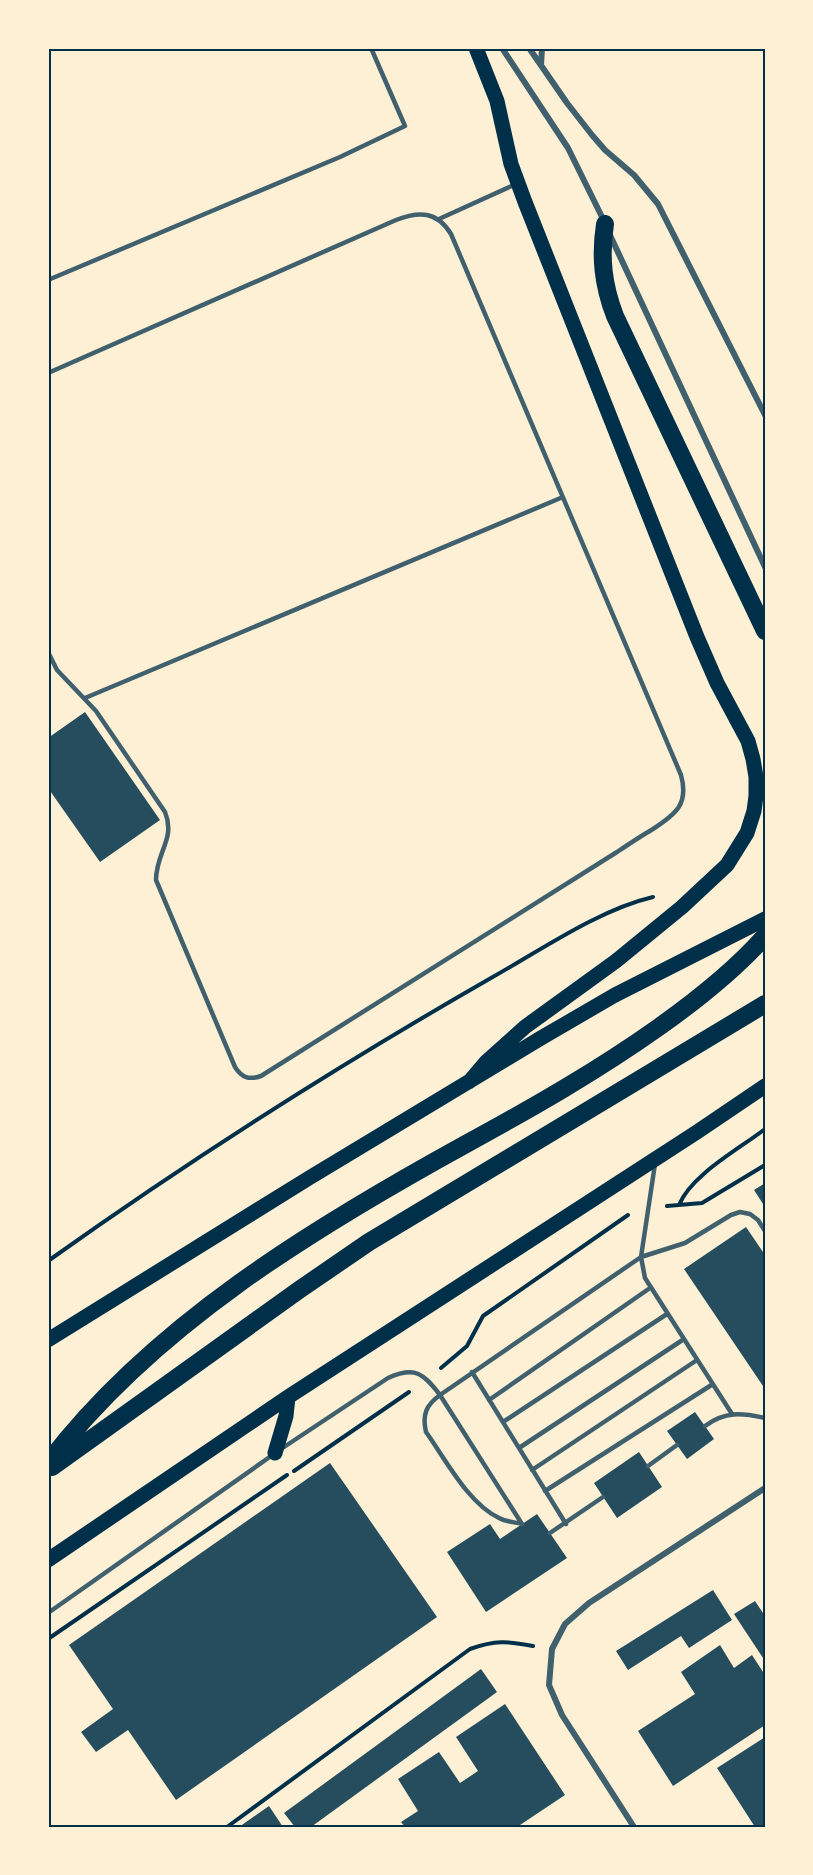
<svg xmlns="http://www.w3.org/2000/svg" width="813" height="1875" viewBox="0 0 813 1875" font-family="'Asap Condensed',sans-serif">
	<rect width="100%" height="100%" fill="#fdf0d5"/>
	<!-- building -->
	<path fill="#264d5e" d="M85,712l75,108 -60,42 -52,-74v-50z
		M765,1183v24l-11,-17z
		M746,1227l19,28v134l-81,-120z
		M695,1412l19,27 -27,20 -20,-28z
		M639,1452l23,35 -45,31 -23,-35z
		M330,1463l107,154 -261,183 -48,-70 -32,22 -15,-20 32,-23 -44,-64z
		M537,1514l30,44 -81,54 -39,-60 43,-28 10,15z
		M713,1590l19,30 -43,28 -8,-12 -53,34 -12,-19z
		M755,1601l10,15v45l-31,-47z
		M720,1645l14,23 18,-13 13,20v50l-92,61 -35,-55 57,-37 -14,-22z
		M481,1669l16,23 -186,135h-16l-11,-14z
		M505,1704l60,91 -48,32h-112l-4,-5 17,-11 -20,-32 41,-27 21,31 18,-12 -22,-34z
		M765,1737v90h-10l-38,-59z
		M269,1806l14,21h-44z"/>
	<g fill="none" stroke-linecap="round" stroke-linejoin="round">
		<!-- path -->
		<path stroke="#003049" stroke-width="4" d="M679,1205c12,-30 60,-56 86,-76
			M667,1206l35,-3 63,-38
			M48,1261c143,-102 291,-196 443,-283 50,-28 107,-68 162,-81
			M441,1368l26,-22 16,-30 145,-101
			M294,1471l115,-79
			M48,1639l239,-164
			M227,1827l243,-178c25,-9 37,-8 63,-3"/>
		<!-- service -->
		<path stroke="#3f606c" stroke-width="4.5" d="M439,219l77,-35
			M48,280l292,-123 65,-31 -34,-78
			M48,373l348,-153c23,-9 41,-9 55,14l230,541c8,29 -5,39 -28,54 -12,7 -24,15 -36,23l-356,224c-12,4 -19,2 -26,-9l-79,-187c0,-28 20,-41 9,-68l-69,-101 -39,-41 -9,-18
			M85,698l478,-201
			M655,1164l-14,93 4,21 87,136
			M472,1372l94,152
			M489,1400l161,-112
			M503,1422l164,-108
			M705,1426c20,-15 37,-13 60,-8
			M519,1448l165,-109
			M281,1449l107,-71c27,-12 35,-5 52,17 -14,10 -18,20 -14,37 20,28 42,71 73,86 7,4 16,4 23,6
			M648,1466l29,-21
			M532,1470l165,-110
			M545,1491l168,-107
			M522,1524l-82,-129 201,-138 44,-14 46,-28 9,-3 10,2 8,6 7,11
			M550,1533l53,-36
			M48,1613l226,-159"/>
		<!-- minor -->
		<path stroke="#3f606c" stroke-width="6" d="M502,48l66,100 36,73
			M529,48l38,55 25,32 13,15 29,25 24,29 107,211
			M541,65l1,-17
			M609,233l156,334
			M634,1827l-72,-112 -13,-30 3,-36 13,-25 24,-21 176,-115"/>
		<!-- primary -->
		<path stroke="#003049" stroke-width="15" d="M469,1082l17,-20 39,-35 91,-66 66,-54 45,-42 20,-32 7,-22 2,-15v-19l-3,-18 -5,-18 -31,-58 -20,-46 -172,-435 -14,-38 -14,-63 -21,-53
			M48,1340l261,-162 232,-140 74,-43 150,-76
			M275,1453l11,-37 2,-19
			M48,1560l240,-163 409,-265 68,-46"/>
		<!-- motorway -->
		<path stroke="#003049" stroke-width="18" d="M605,224c-5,33 -2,61 10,92l150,315
			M48,1463c105,-138 267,-236 418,-319 66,-36 131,-73 193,-117 38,-27 75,-56 106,-91
			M52,1467l247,-177 70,-48 396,-238"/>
	</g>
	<!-- border -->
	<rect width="813" height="1875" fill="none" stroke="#fdf0d5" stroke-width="99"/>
	<rect x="50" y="50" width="714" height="1776" fill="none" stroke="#003049" stroke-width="2"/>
</svg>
